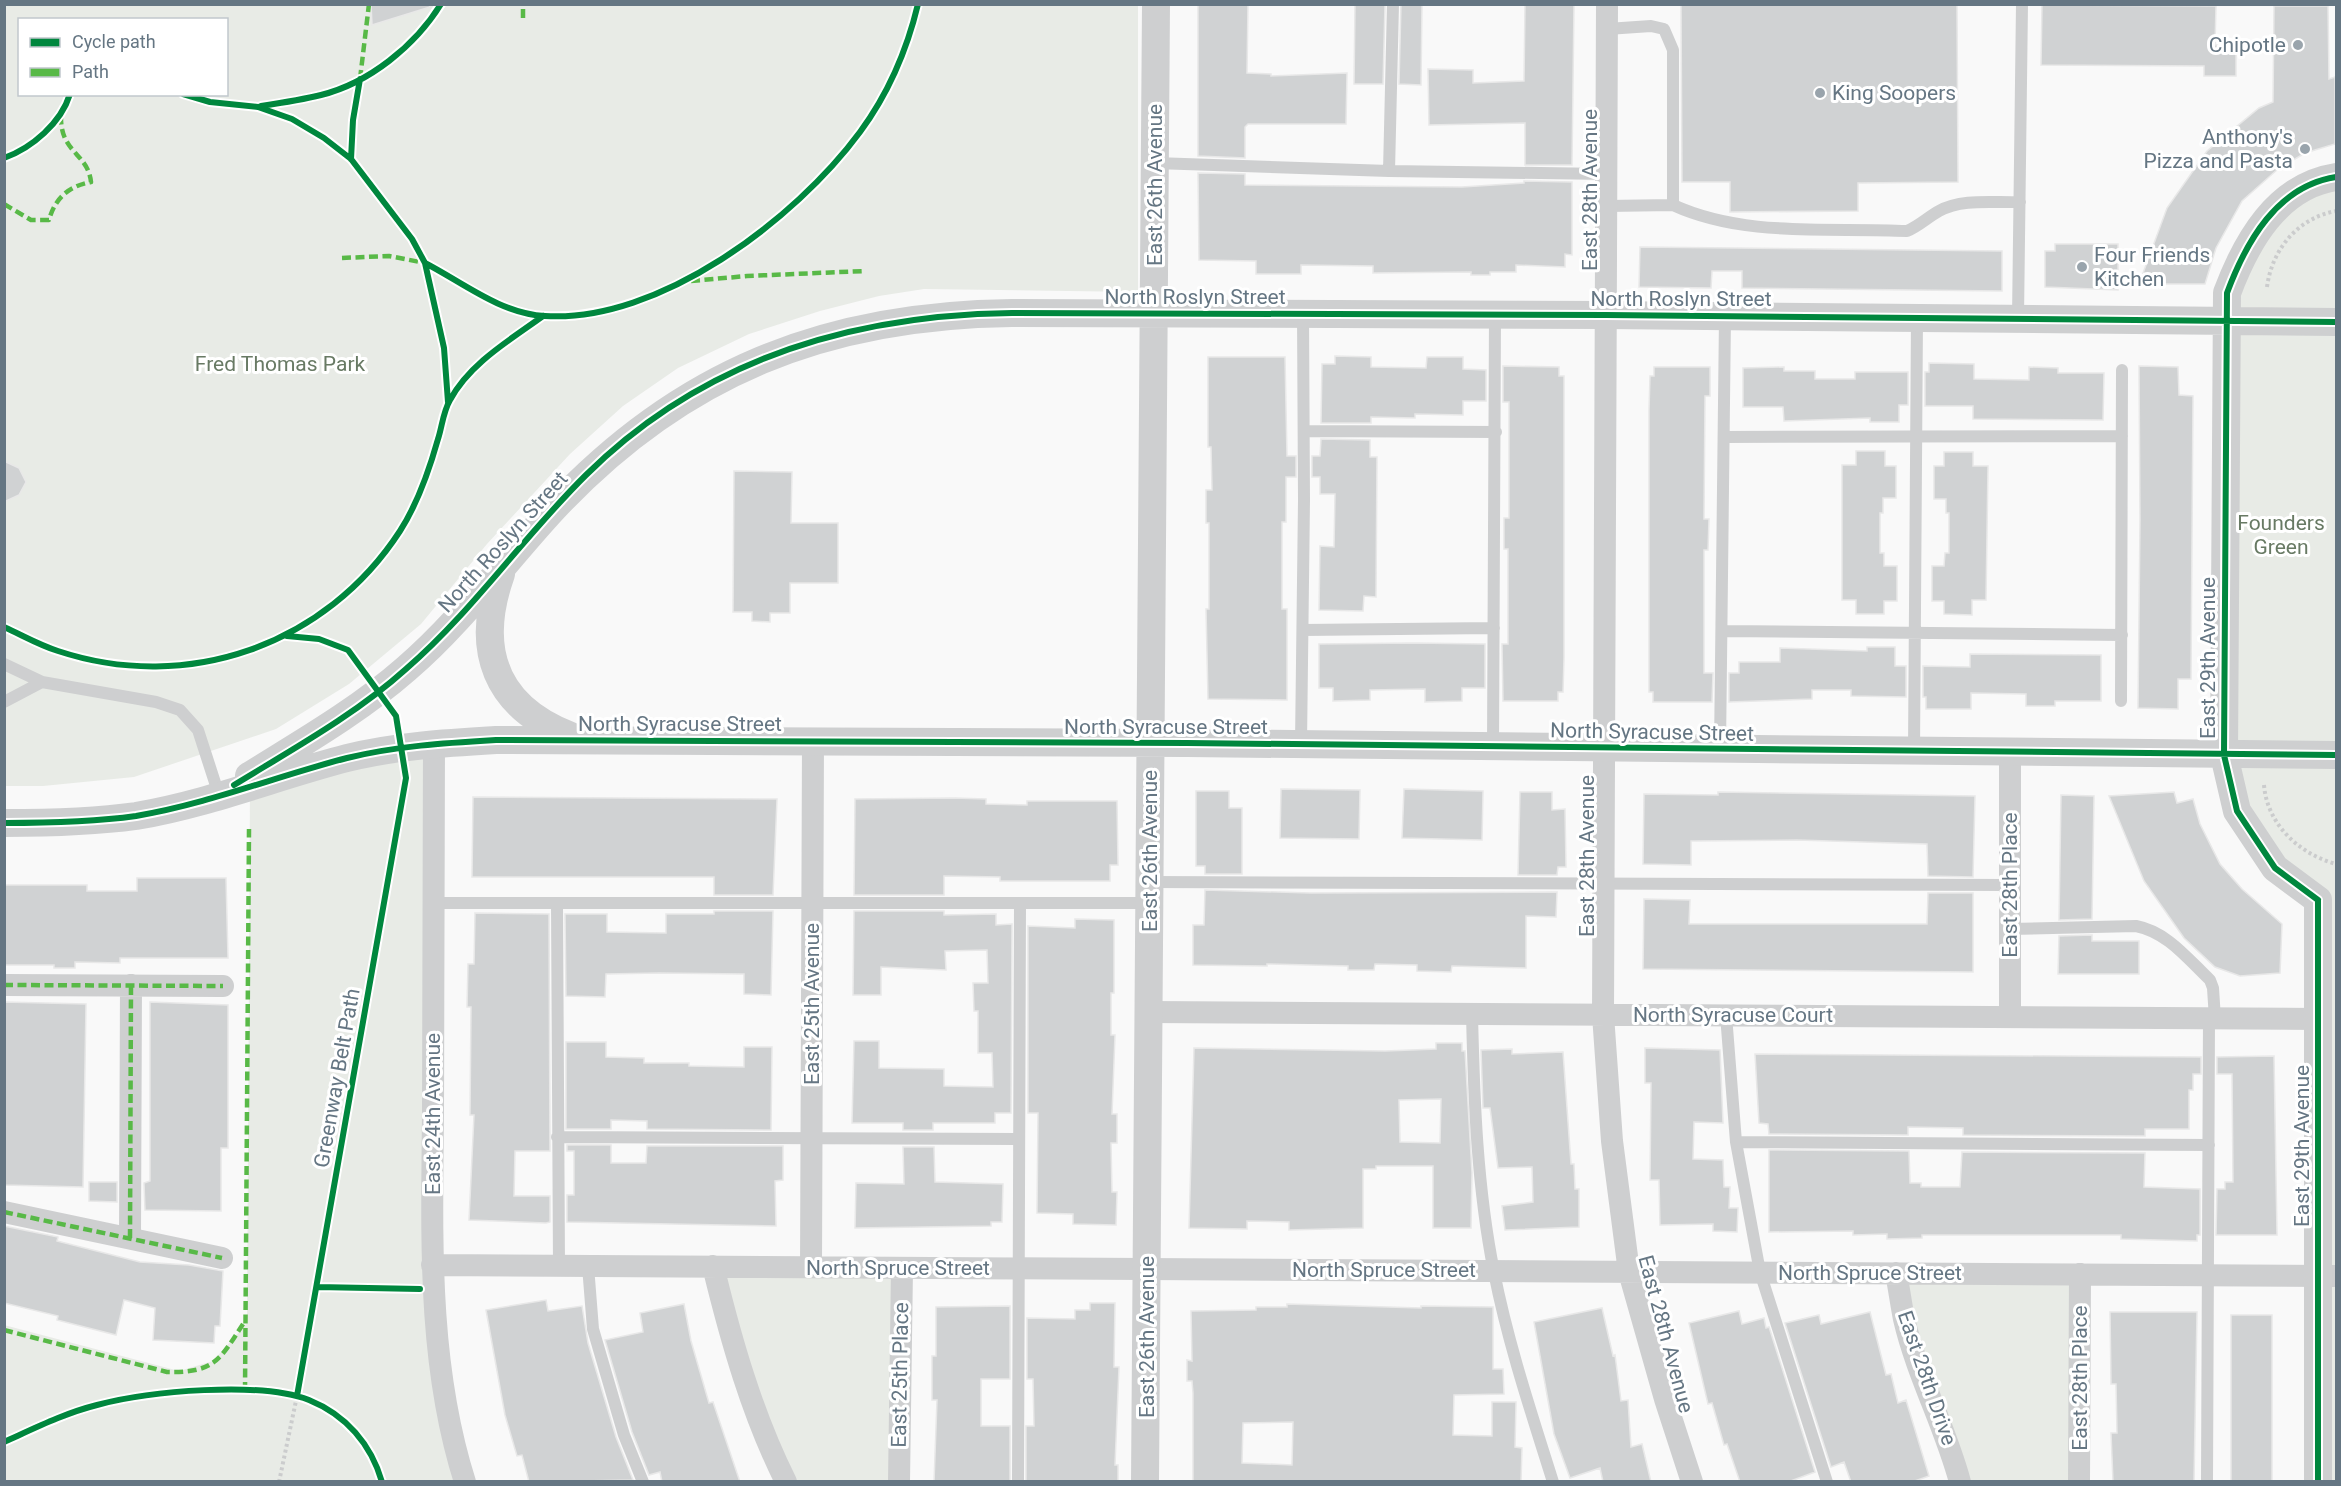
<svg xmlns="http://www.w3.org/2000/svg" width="2341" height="1486" viewBox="0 0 2341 1486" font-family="Roboto,sans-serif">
	<rect width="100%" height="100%" fill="#f9f9f9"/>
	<!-- green -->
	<path fill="#e8ebe6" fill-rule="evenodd" d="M4,5h1134v287l-214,-3 -45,7 -59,15 -71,23 -71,34 -55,38 -53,48 -83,90 -66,80 -72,60 -73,45 -142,48 -91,9h-38zM20,20h206v74h-206z
		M2336,177v1304h-18v-581l-81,-88 2,-551 23,-38z
		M434,743l-2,522 34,216h-461l-1,-156 175,46 34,-10 34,-38 3,-537z
		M713,1266l189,2 -3,213h-113z
		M1896,1273l184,1 -1,207h-119z"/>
	<!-- building -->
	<path fill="#d0d2d3" stroke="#e8e8e8" stroke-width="1.5" fill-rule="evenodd" d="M371,4h58l1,3 -58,18z
		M1198,4h50l-1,69 24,1v2l76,-3 -1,51h-98l-3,3v31l-47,-2z
		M1355,4h30l-2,80h-29z
		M1401,4h21l-1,81 -22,-1z
		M1525,4h49l-2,161h-47v-42l-96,2 -1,-56 45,1v13l51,-2z
		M1681,4h276l1,178 -100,1v28l-128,1v-30h-48z
		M2042,5l174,1 -1,39h21v31h-32v-10l-163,-1z
		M2274,6h54l1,73 6,-2v67l-30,9 -27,16 -36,32 -26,47 -11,36h-66l28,-76 40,-57 52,-43 14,-6z
		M1198,173l47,1v11l217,2 62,-4v-2l48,1v73l-7,-1v13l-49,-2v7h-26v3h-19v-3l-98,1v-7l-72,-1v9h-45v-13l-57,-1z
		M2055,244h63v46l-73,-3v-36h10z
		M1640,247l362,4v40l-260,-3v-17h-30l-1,17 -72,-1z
		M1335,356l36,1v10l55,1 1,-11h36v12l23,1v31h-23v14l-48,-1v4l-44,-1v6h-50l1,-59h13z
		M1208,357h77l2,99h9v21h-10v45h-4v87h5v91l-79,-1 -2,-90h3v-86h-3v-33h6l-1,-43h-3z
		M1929,363l45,1v15l55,1v-13l29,1v5h46l-1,47 -130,-1v-13h-48v-34h4z
		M1503,366l56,1v9h5v282l-1,34h-5v9h-55l-1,-57h6v-95h-4v-31h5v-116h-6z
		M2139,366l39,1 1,28 14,1 -2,283h-13v30l-40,-1 2,-188z
		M1654,367h56v29h-5l-1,123h5l-1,31h-4v123h9l-1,29h-59v-10h-4v-282l1,-34h4z
		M1784,367v4h31v8h40v-7h53v33h-9v17h-29v-4l-86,3 -1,-14h-40v-39z
		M1321,439l49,1v17h7l-1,140 -12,-1 -1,15 -44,-1 1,-64 14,1 1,-53h-15v-17h-8v-21h8z
		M1856,451h29v15h11v32h-13v15h-3v40h4v13h13v35h-13v13h-28v-14h-14v-135h14z
		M1944,452h29v14h15l-2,134h-14v15l-28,-1v-13h-12v-35h12l1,-13h4v-40h-3v-14h-12v-33h10z
		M4,461l15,7 7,14 -7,13 -15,7z
		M734,471l58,1 -1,51h47v60h-48v30h-20v9l-18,-1v-9h-19z
		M1414,643l71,1v44h-23v13l-37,1v-13l-55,1v10l-37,1v-13h-14v-44z
		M1867,647h28v19h11v31l-55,-1v-6h-39v9l-83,3v-29h10v-11h41v-14l87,3z
		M1970,654l131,1v46h-46v5h-29v-12l-55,-1v16h-45v-12h-3v-31l47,1z
		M1281,789l79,1 -1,49 -79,-1z
		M1404,789l79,2 -1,49 -80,-2z
		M1196,791h33v17h13v66h-37v-8h-9z
		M1520,792h32v18l13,-1 1,58h-8l-1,8h-39z
		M1718,792l257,4 -2,81 -45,-1 -1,-32 -130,-4 -106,1v24l-48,-1 1,-70 74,1z
		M2174,792l3,11 16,-4 7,25 20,40 22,25 40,35 -2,49 -40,3 -25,-9 -31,-29 -40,-57 -35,-85z
		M2061,795l33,1 -2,123 -33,1z
		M473,797l304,2 -4,96h-59v-18h-242z
		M954,798l32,1v5l41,1v-4h90l1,64h-8v16h-110v-4l-56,-1v19h-90l1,-96z
		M137,878h89l2,80h-108v5l-45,-1v6h-21v-3h-50v-80h83v6h50z
		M1205,890l105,3 247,-1 -1,25 -30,-1v52l-74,-2 -1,6 -34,-1v-6l-42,-1 -1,6h-26v-4l-81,-2v2l-74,-1v-40h11z
		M1928,893h45v79l-330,-3 1,-70 46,1 -1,24h238z
		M714,911h59l-2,84 -27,-1v-20l-85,-1 -53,1 -1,23 -39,-1 -1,-82h42v18l59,1v-19h48z
		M854,911h90v4l52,-1v11l16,-1 -1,189h-16v10h-62v7h-30v-7h-51l2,-82h25v27l65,1v17l49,1 -1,-34h-14v-42h-4l-1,-28h15l-1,-33 -42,1 1,19 -65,-3v28h-28z
		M475,913l74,1 1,237h-35l-1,45h36v26l-4,1 -77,-3 5,-105h-4l1,-108h-4l1,-43h6z
		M1075,919l39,1v73h-3v42h4l-3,79h5v29h-6l1,49h5l-1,33 -43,-1v-10l-36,-1 1,-100h-10v-187l47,2z
		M2092,935v6h47v33h-81l1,-38z
		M4,1002l82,2 -3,183 -79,-2z
		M150,1002l78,3v143h-7v63l-76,-1 -1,-27 6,-2z
		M566,1042h40v15l38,1v5h45v3l55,1v-20h28l-1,83 -124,-1v-8l-36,-1v9h-45z
		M1436,1043h26v8h3l7,122 -1,55h-38v-62h-57v3h-13v59l-74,2v-8l-42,-1v8l-58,-1 5,-180 191,3 51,-2zM1441,1099l-1,44 -40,-1 -1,-42z
		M1645,1048l75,2 3,73 -29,-1 -1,37 30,1 1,27h6l-1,21h9l-1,24 -24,-1v-7l-53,1 -1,-45h-9l1,-97h-6z
		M1512,1049v5l51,-2 8,112h3l1,25h4v38l-74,3 -3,-24 31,-4 -1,-35 -34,1 -8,-60h-7l-2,-58z
		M1755,1054l446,3v17h-8v16h-4v39h-44v7l-182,-1v-7l-55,-1v8l-139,-1 -1,-10 -9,-1z
		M2274,1056l3,179h-61l1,-46h8v-7h8l-1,-108h-15v-17z
		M567,1145h44v18h35l1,-17h136v34l-8,1 1,45 -209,-4v-27h7v-44h-7z
		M903,1147h31l1,35 68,2 -1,38h-11v4l-136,2 1,-45 48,1z
		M1769,1150l140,1 1,32h11v4h39l2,-35 183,1 -1,34 56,2v46h-3v6l-76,-2v-4h-199v3l-35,1v-5l-34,1v-4l-84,1z
		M89,1182h28v20l-28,-1z
		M4,1226l54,11 -1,4 83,21 49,3 34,6 -3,55h-5l-1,17 -61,-3 2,-32 -31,-8 -8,35 -59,-15 1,-4 -54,-13z
		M546,1300l2,11 34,-5 6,37 28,94 17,43 -104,2 -7,-27 -5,1 -12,-41 -19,-105z
		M1090,1303h25l-1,64h5l-4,98h3v17h-92v-56h8l-1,-47h-6v-61l48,1v-9h15z
		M684,1304l7,37 18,62 4,-1 27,80h-78l-2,-10 -11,3 -17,-43 -27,-92 38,-8 -3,-19z
		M1287,1304l134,4v-2l72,1v62h10l1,25 -50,1 -1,40 39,1v-34h24l-1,45 7,1 -1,34h-328v-89l-1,-12h-5v-21l5,1 -1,-50 65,-1v-3h31zM1293,1422l-1,43 -50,-2 1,-40z
		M1010,1306v73h-29v47h29v56h-76l3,-82h-5v-44h4v-49z
		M1602,1308l11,48 2,-1 6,46 7,-1 3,47 11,-3 9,38h-48l-3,-14 -30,10 -16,-44 -20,-112z
		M1739,1311l3,13 22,-6 2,10 3,-1 46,145 -27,10h-48l-13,-38 -3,1 -12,-42 -4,1 -19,-81z
		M1870,1312l16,63 5,-1 7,29 8,-3 23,76 -17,6h-61l-7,-20 -13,5 -46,-144 34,-8 2,9z
		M2110,1312h87l-3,170h-81l-2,-49h6l-1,-49h-5z
		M2231,1315h41v167h-41z"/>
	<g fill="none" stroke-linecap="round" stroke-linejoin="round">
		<!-- path -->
		<path stroke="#cbcccd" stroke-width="4" stroke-dasharray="3 3" stroke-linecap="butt" d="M2267,287c5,-38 31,-69 69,-76
			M2264,785c3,39 35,69 72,79
			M279,1482l18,-86"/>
		<!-- service -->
		<path stroke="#cecfd0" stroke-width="12" d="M1393,4l-4,167 218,3
			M1607,29l44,-3 13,3 9,21v155c72,33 156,22 234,26 12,-5 21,-14 32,-20 23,-13 55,-8 81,-9
			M1155,163l234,8
			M1607,206l66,-1
			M2018,318l4,-314
			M1304,431l192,1
			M1724,437l398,-1
			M1303,630l191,-2
			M1722,631l400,4
			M4,664l38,18 114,20 24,8 18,20 21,65
			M2121,701l1,-331
			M4,702l38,-20
			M1301,744l3,-244 -1,-186
			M1493,747l2,-433
			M1720,749l5,-433
			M1914,751l3,-433
			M1150,882l860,3
			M433,903h717
			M557,903l2,363
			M2010,929l126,-3c31,6 51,32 74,54l3,8 2,31
			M1472,1014c2,86 5,173 22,258 14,71 37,140 59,210
			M1726,1015l10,127 24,130 67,210
			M557,1137l462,2
			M1736,1142l473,3
			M588,1266l5,63 31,106 19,47
			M1018,1482l2,-579
			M2207,1482l2,-464"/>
		<!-- minor -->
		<path stroke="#cecfd0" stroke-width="22" d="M1607,4l-4,1011 9,126 17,131 36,127 27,83
			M434,743c-1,123 -1,246 -1,369 -1,123 -6,251 32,370
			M4,985l219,1
			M1149,1012l1169,7
			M2010,1017v-265
			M4,1212l218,46
			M130,1238l1,-253
			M432,1265l1904,11
			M713,1266c18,74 39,148 73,216
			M811,1267l2,-526
			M1896,1273c3,15 5,31 8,46 13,56 41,107 56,163
			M899,1482l3,-214
			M2079,1482l1,-208"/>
		<!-- tertiary -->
		<path stroke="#cecfd0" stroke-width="28" d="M501,574c-27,76 -6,133 70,162
			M249,776c53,-33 109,-65 157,-107 55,-47 98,-107 147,-160 128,-137 273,-194 459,-196l594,2 730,7
			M4,823c45,0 89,-1 132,-7 72,-12 141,-40 211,-58 49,-12 98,-15 149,-18l691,3 1149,12
			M2318,900l-43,-32 -38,-57 -13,-56 3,-462c19,-51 50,-107 109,-116
			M2318,900v582
			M1145,1482l11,-1478"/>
		<!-- quiet -->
		<path stroke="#58b947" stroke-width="4.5" stroke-dasharray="9 4.5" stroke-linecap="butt" d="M523,18v-14
			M360,79l9,-75
			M4,204l27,16h18c6,-22 20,-34 42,-38 -3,-29 -31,-29 -30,-66
			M342,258l47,-2 36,7
			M691,281l56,-5 118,-5
			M4,985l219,1
			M4,1212l218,46
			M130,1238l1,-253
			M4,1330l163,42c49,1 53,-13 78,-51
			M245,1391l4,-562"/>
		<defs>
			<path id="cycleway" d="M183,94l27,8 48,5 34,12 32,19 27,21 61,80 13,24 19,85 4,54
				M261,106c20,-3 40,-6 60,-11 48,-12 94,-49 120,-91
				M4,158c28,-10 57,-35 66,-64
				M351,159l2,-39 7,-41
				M425,263c37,19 76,51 120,53 114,7 250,-96 315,-184 28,-38 47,-82 58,-128
				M4,627c18,8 35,18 54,24 130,43 268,-6 342,-120 18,-28 29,-60 38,-92 4,-12 5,-27 12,-39 20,-37 60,-60 93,-84
				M287,636l32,3 29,11 48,66 10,62 -109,618
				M234,785c59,-36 121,-70 172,-116 67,-58 117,-132 180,-194 116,-115 266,-160 426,-162l594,2 730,7
				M4,823c45,0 89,-1 132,-7 72,-12 141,-40 211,-58 49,-12 98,-15 149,-18l691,3 1149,12
				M2318,900l-43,-32 -38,-57 -13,-56 3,-462c19,-51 50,-107 109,-116
				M2318,900v582
				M317,1287l103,2
				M4,1442c31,-14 61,-29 93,-37 52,-14 163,-24 212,-5 37,15 62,44 73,82"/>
		</defs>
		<!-- cycleway casing -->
		<use href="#cycleway" stroke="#fff" stroke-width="10"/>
		<!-- cycleway -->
		<use href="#cycleway" stroke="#00873e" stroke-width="6"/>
	</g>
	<!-- markers -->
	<g fill="#99a4ac" stroke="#fff" stroke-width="2">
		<circle cx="2298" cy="45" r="6"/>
		<circle cx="1820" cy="93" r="6"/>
		<circle cx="2305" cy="149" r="6"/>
		<circle cx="2082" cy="267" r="6"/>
	</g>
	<g text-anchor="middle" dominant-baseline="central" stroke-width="6" stroke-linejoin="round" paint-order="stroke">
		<!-- poi labels -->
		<g font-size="21" fill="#657683" stroke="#fff" text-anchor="end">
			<text x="2286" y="45">Chipotle</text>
			<text x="1832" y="93" text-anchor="start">King Soopers</text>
			<text x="2293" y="137">Anthony's<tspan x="2293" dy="24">Pizza and Pasta</tspan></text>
			<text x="2094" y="255" text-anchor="start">Four Friends<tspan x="2094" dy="24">Kitchen</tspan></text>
		</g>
		<!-- street labels -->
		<g font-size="21" fill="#657683" stroke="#fff">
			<text transform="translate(1155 185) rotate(-90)">East 26th Avenue</text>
			<text transform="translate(1590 190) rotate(-90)">East 28th Avenue</text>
			<text x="1195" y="297">North Roslyn Street</text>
			<text x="1681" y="299">North Roslyn Street</text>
			<text transform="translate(503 542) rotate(-48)">North Roslyn Street</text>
			<text transform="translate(2208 658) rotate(-90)">East 29th Avenue</text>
			<text x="680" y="724">North Syracuse Street</text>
			<text x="1166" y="727">North Syracuse Street</text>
			<text transform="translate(1652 732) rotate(1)">North Syracuse Street</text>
			<text transform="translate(1150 851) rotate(-90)">East 26th Avenue</text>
			<text transform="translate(1587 856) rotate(-90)">East 28th Avenue</text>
			<text transform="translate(2010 885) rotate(-90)">East 28th Place</text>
			<text transform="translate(812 1004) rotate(-90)">East 25th Avenue</text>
			<text x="1733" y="1015">North Syracuse Court</text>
			<text transform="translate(337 1078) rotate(-80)">Greenway Belt Path</text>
			<text transform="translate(433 1114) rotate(-90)">East 24th Avenue</text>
			<text transform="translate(2302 1146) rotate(-90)">East 29th Avenue</text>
			<text x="898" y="1268">North Spruce Street</text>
			<text x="1384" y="1270">North Spruce Street</text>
			<text x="1870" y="1273">North Spruce Street</text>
			<text transform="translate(1666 1334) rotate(75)">East 28th Avenue</text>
			<text transform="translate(1147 1337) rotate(-90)">East 26th Avenue</text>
			<text transform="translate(900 1375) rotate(-89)">East 25th Place</text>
			<text transform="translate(1927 1378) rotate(71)">East 28th Drive</text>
			<text transform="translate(2080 1378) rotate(-90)">East 28th Place</text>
		</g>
		<!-- park labels -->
		<g font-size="21" fill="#687a64" stroke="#fff">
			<text x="280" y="364">Fred Thomas Park</text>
			<text x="2281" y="523">Founders<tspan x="2281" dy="24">Green</tspan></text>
		</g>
	</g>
	<!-- border -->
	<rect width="2341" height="1486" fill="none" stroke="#657683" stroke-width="12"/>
	<!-- legend -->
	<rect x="18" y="18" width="210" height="78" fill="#ffffff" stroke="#c1c8cd" stroke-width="1.5"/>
	<rect x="30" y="38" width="30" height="9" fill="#00873e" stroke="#c1c8cd" stroke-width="1.5"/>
	<text x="72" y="48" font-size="18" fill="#657683">Cycle path</text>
	<rect x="30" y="68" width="30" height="9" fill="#58b947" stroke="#c1c8cd" stroke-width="1.5"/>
	<text x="72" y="78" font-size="18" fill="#657683">Path</text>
</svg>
